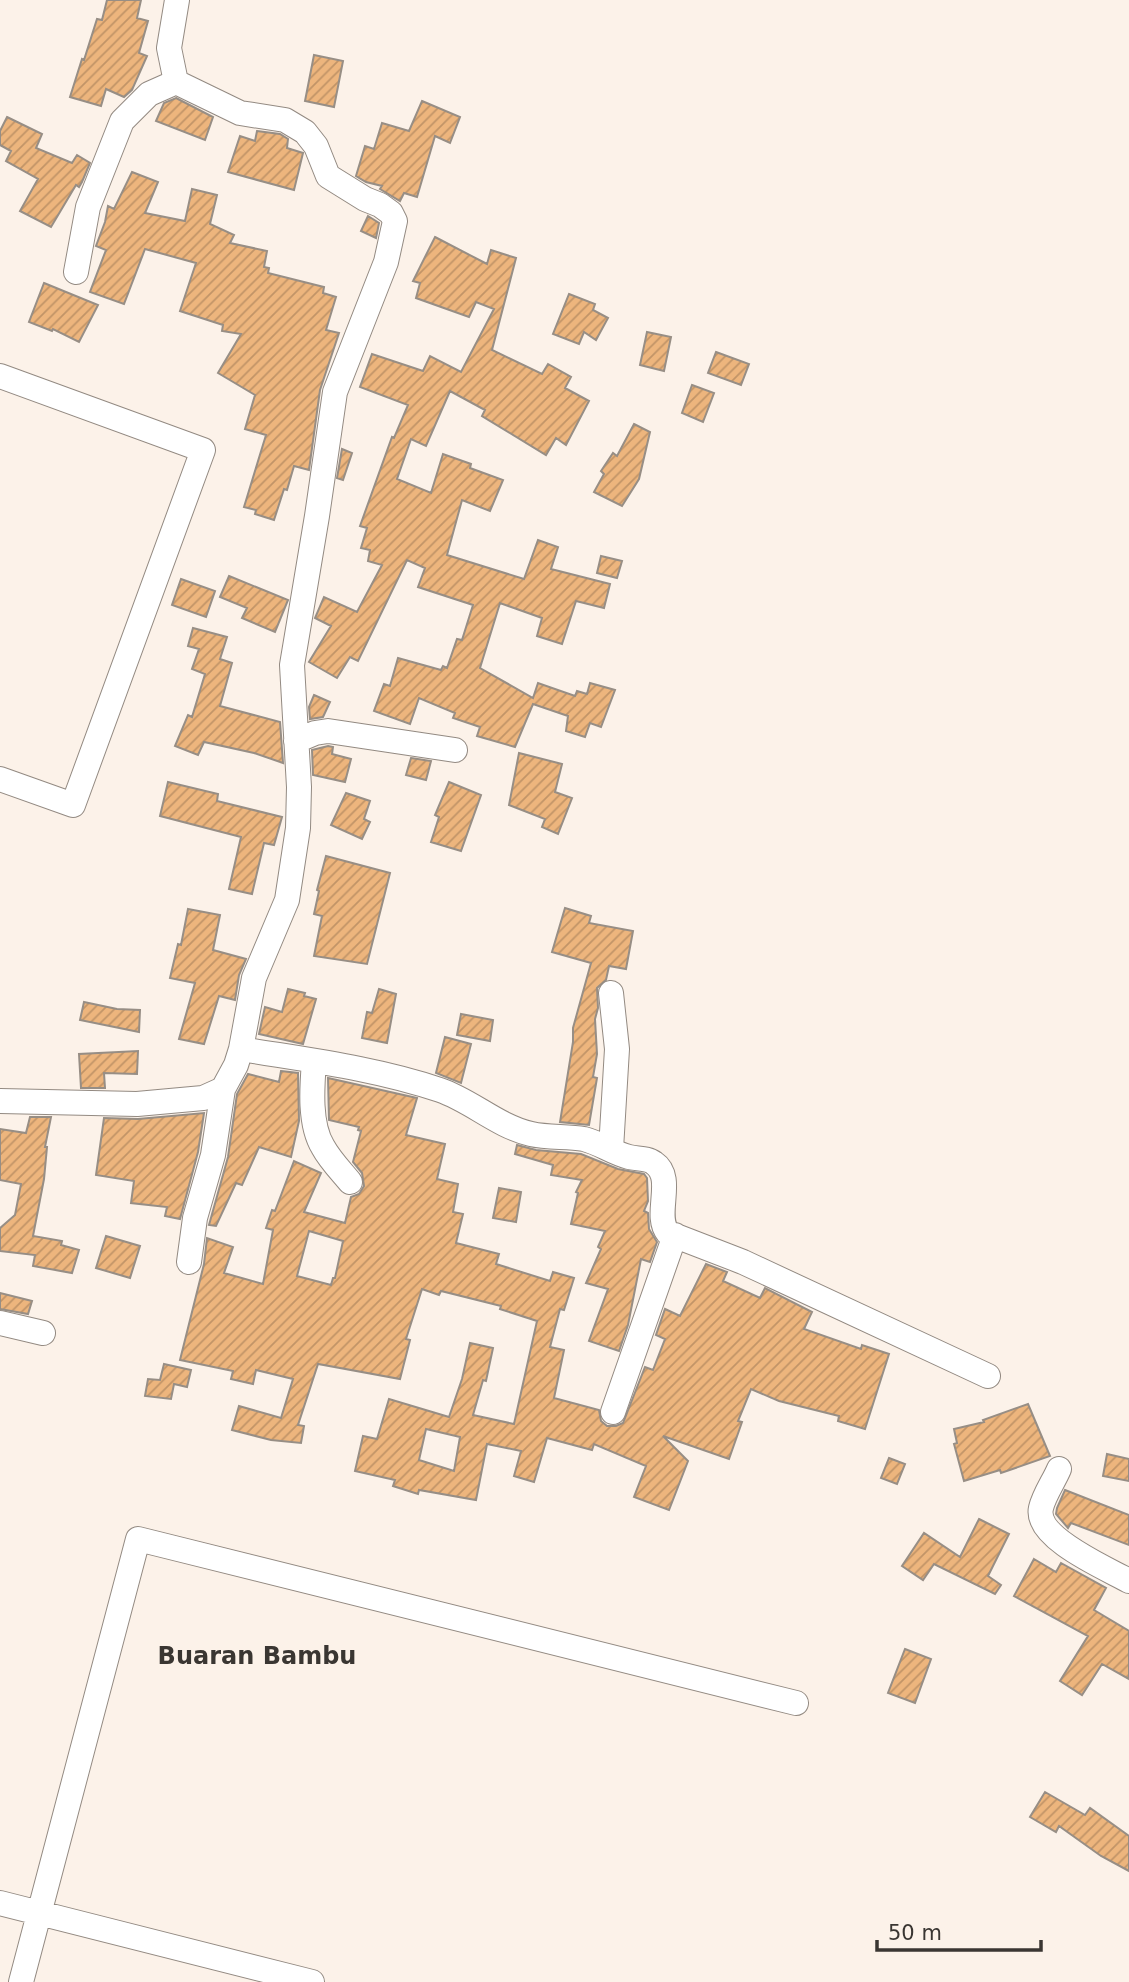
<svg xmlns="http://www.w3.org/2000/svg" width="1129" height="1982" viewBox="0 0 1129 1982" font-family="'DejaVu Sans',sans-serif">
	<defs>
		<pattern id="building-hatch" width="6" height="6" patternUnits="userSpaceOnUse" patternTransform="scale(1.75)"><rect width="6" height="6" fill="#edb57d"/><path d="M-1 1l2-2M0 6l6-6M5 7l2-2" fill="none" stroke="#c19467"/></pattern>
	</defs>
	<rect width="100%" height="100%" fill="#fcf2e9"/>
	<!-- building -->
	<path fill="url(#building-hatch)" stroke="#978e85" stroke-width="2" fill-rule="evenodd" d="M107,0h34l-4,18 11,3 -9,32 8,3 -15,34 -8,7 -18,-8 -5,17 -31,-9 12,-38 2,1 13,-41 5,1z
		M314,55l29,6 -9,46 -29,-6z
		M176,98l37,19 -8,23 -49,-19 8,-18z
		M422,101l38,16 -10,26 -15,-7 -18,61 -13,-4 -4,8 -20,-12 2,-3 -16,-4 -10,-6 9,-30 9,3 8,-26 27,8z
		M7,117l35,17 -6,14 36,15 5,-8 13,8 -8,19 -3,5 -3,-2 -25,42 -31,-16 18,-32 -32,-18 5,-10 -11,-6v-14z
		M257,131l23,3 8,5 -1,9 16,5 -9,37 -66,-18 12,-36 15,5z
		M132,172l26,10 -13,31 40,8 7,-32 25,6 -7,29 24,11 -4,8 37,8 -3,16 5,1 -1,5 56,14 -1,6 13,4 -10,33 13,3 -19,57 -11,80 -15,-4 -7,24 -3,-1 -10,31 -19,-6 1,-4 -12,-3 22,-72 -21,-6 10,-34 -37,-22 23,-39 -19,-3 1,-6 -43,-14 16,-48 -51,-14 -21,55 -34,-12 16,-42 -10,-4 9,-24 3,-16 6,3z
		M368,216l11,7 -3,15 -15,-7z
		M435,237l52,27 4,-14 25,8 -24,92 50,24 6,-10 23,13 -6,11 24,13 -23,44 -10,-7 -10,17 -64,-39 3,-6 -35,-19 -24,55 -15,-7 -14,40 34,14 12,-39 28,10 -1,4 33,12 -13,31 -28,-11 -15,55 77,24 14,-39 20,7 -7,22 59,15 -6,24 -28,-7 -14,43 -25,-8 5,-18 -42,-15 -20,65 53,30 5,-15 37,13 2,-5 10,3 3,-11 25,7 -14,37 -11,-4 -5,14 -19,-6 2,-15 -35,-12 -18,43 -38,-11 3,-9 -27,-9 2,-5 -36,-15 -9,26 -36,-13 10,-27 6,2 8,-28 43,12 2,-4 4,2 10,-29 5,1 11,-35 -55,-18 7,-19 -18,-8 -49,101 -8,-4 -13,21 -28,-16 22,-36 -16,-8 9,-21 33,15 25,-47 -14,-4 2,-11 -9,-2 6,-20 -7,-2 32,-89 2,1 14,-33 -48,-18 12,-33 51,17 7,-15 31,16 33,-63 -18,-7 -7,15 -53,-19 4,-15 -7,-2z
		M44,283l54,22 -19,37 -26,-13 -1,2 -23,-9z
		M569,294l26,10 -2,6 15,8 -12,22 -12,-8 -5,12 -26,-10z
		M647,332l24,5 -7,34 -24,-6z
		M716,352l33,12 -8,21 -33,-12z
		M692,385l22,8 -11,29 -21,-9z
		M634,424l16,8 -11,47 -17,27 -28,-14 10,-18 -3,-3 12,-18 4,3z
		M342,449l10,4 -9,27 -6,-2z
		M601,556l21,5 -5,17 -20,-5z
		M229,576l59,24 -13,32 -33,-14 5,-10 -27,-11z
		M181,579l34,12 -9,26 -34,-12z
		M193,628l34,9 -7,22 12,4 -12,43 60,16 3,41 -29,-10 -50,-11 -6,13 -23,-9 13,-31 4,2 13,-43 -13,-5 7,-20 -11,-3z
		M314,695l16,7 -7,15 -13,2 -1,-12z
		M328,746l5,1 -1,7 19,5 -6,23 -32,-7 -1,-25z
		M519,753l43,11 -7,28 17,6 -14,36 -16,-7 3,-8 -36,-14z
		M411,758l20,3 -5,19 -20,-5z
		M168,782l50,12 -1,7 65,16 -8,28 -10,-2 -12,51 -23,-5 12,-52 -81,-21z
		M449,782l32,13 -20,56 -30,-9 8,-25 -4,-2z
		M346,793l24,8 -6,18 6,3 -8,17 -31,-14z
		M326,856l64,17 -23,91 -53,-8 8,-40 -8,-2 5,-23 -2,-1z
		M565,908l26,8 -2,7 44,8 -7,38 -17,-3 -3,14 -9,8 1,20 -3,11 2,35 -4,23 4,1 -8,47 -29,-3 13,-80v-14l18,-65 -39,-11z
		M188,909l32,6 -7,35 33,9 -7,16 -4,25 -16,-4 -15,48 -25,-5 16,-56 -25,-5 8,-34 3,1z
		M288,989l17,4 -1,3 12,3 -13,45 -44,-10 6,-27 17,5z
		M379,989l17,5 -9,49 -25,-5 5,-26 5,1z
		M84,1002l33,7 23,1 -1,22 -59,-12z
		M461,1014l32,6 -3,21 -33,-6z
		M445,1037l26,7 -10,39 -25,-10z
		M138,1051l-1,23 -33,-1 1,15h-24l-2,-34z
		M281,1071l17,2 1,48 -8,36 -32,-10 -17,38 -6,-2 -20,43 -7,-1 19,-68 9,-63 11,-20 31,8z
		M328,1078l89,20 -11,37 39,9 -8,35 21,5 -5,28 10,2 -7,29 43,11 -3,10 54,17 3,-9 21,6 -10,32 -4,-1 -10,38 14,3 -10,48 45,12 2,11 6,5h9l7,-3 22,-56 8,3 12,-31 -9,-4 9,-26 15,7 26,-52 21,8 -4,9 37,17 5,-10 47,24 -8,17 57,20 1,-4 27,9 -24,75 -27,-8 1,-5 -60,-15 -28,-12 -13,32 4,1 -13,37 -66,-23 25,25 -19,49 -35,-13 12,-31 -52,-22 -2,6 -45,-12 -13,44 -20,-6 7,-25 -34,-7 -11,56 -57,-10 -1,4 -25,-8 2,-6 -40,-9 8,-35 14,3 12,-40 60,18 13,-38 8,-36 23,5 -7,33 -3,-1 -10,35 41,9 23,-103 -37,-12 1,-3 -60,-15 -2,4 -17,-6 -16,50 4,1 -10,39 -82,-15 -20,61 6,1 -3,17 -30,-3 -39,-10 7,-24 42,12 12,-39 -37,-9 -3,14 -22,-5 2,-8 -53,-11 24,-96 3,-26 26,9 -9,26 39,11 10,-54 -7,-2 6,-18 3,1 19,-50 27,12 -17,39 41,11 6,-26 8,-3 5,-8 -2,-13 -9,-11 8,-31 -3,-1 1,-3 -30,-7zM309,1231l34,10 -8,37h-2l-2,7 -34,-9zM426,1429l34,8 -6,34 -35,-11z
		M204,1113l-6,39 -18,67 -15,-3 2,-9 -36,-4 3,-22 -38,-6 8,-57 34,1z
		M30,1117h21l-6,30h2l-3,32 -11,57 29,5 -1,4 18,5 -7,23 -39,-7 2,-11 -35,-4v-23l15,-13 6,-31 -21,-4v-51l26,4z
		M517,1145l19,5 45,4 37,15 26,5 3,4 1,23 -4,10 4,2 1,16 8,13 -7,20 -9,-3 -13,66 -9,26 -30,-10 19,-52 -22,-6 15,-34 -3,-2 7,-16 -34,-7 7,-31 -2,-1 6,-12 -31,-5 2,-10 -38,-11z
		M499,1188l22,4 -5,30 -23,-4z
		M106,1236l34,10 -10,32 -34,-10z
		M0,1293l32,8 -4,13 -28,-5z
		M164,1364l27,6 -4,17 -13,-3 -3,15 -26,-3 3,-17 12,1z
		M1028,1404l22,52 -49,17 -1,-3 -36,11 -10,-37 3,-1 -3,-14 30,-7 -1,-2z
		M1107,1454l22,5v22l-26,-5z
		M889,1458l16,6 -8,20 -16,-6z
		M1065,1490l64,25v30l-58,-22 -3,5 -12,-14 1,-6z
		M979,1519l30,15 -21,42 13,9 -6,9 -61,-30 -11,16 -21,-14 22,-33 36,24z
		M1034,1559l22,13 5,-9 45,25 -12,22 35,21v48l-27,-15 -20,31 -22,-14 28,-45 -74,-40z
		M905,1649l26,10 -16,44 -27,-10z
		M1045,1792l40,23 5,-7 39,28v35l-28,-15 -42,-30 -3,6 -26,-15z"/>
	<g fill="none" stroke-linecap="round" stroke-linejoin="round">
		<defs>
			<path id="minor" d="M76,272l12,-65 34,-86 27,-27 27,-12
				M0,376l203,74 -130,355 -73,-26
				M296,741l19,-8 13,-2 127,19
				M241,1049c66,11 134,19 199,41 32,11 57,36 91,44 17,4 36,2 53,5 16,4 29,14 45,18 8,2 19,1 25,6 22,15 -1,52 14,70l75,29 245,114
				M314,1061c-2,26 -5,63 9,86 7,13 18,24 27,35
				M0,1101l137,3 66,-6 20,-9 13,-24 5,-16 13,-71 33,-78 11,-72 1,-41 -7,-122 25,-149 18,-124 51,-130 9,-41 -4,-8 -11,-8 -15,-6 -37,-23 -12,-30 -11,-14 -20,-12 -45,-7 -64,-31 -7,-34 8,-48
				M611,1149l6,-100 -6,-56
				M189,1262l6,-44 18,-63 10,-66
				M0,1323l43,10
				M613,1412l62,-177
				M1059,1469c-5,12 -15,26 -18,39 -7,30 67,61 88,73
				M0,1903l312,79
				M21,1982l117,-443 658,164"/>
		</defs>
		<!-- minor casing -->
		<use href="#minor" stroke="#938a82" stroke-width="26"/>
		<!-- minor -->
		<use href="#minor" stroke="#fff" stroke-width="24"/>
	</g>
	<g text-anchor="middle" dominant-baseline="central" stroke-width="5" stroke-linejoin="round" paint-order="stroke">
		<!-- quarter labels -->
		<g font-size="24" font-weight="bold" fill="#3a3632" stroke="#fcf2e9">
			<text x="257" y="1656">Buaran Bambu</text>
		</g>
	</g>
	<!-- scale -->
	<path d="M877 1940v10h164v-10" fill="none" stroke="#3a3632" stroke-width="3.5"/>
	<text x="888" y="1940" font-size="21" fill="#3a3632" stroke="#fcf2e9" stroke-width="5" paint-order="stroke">50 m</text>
</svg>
